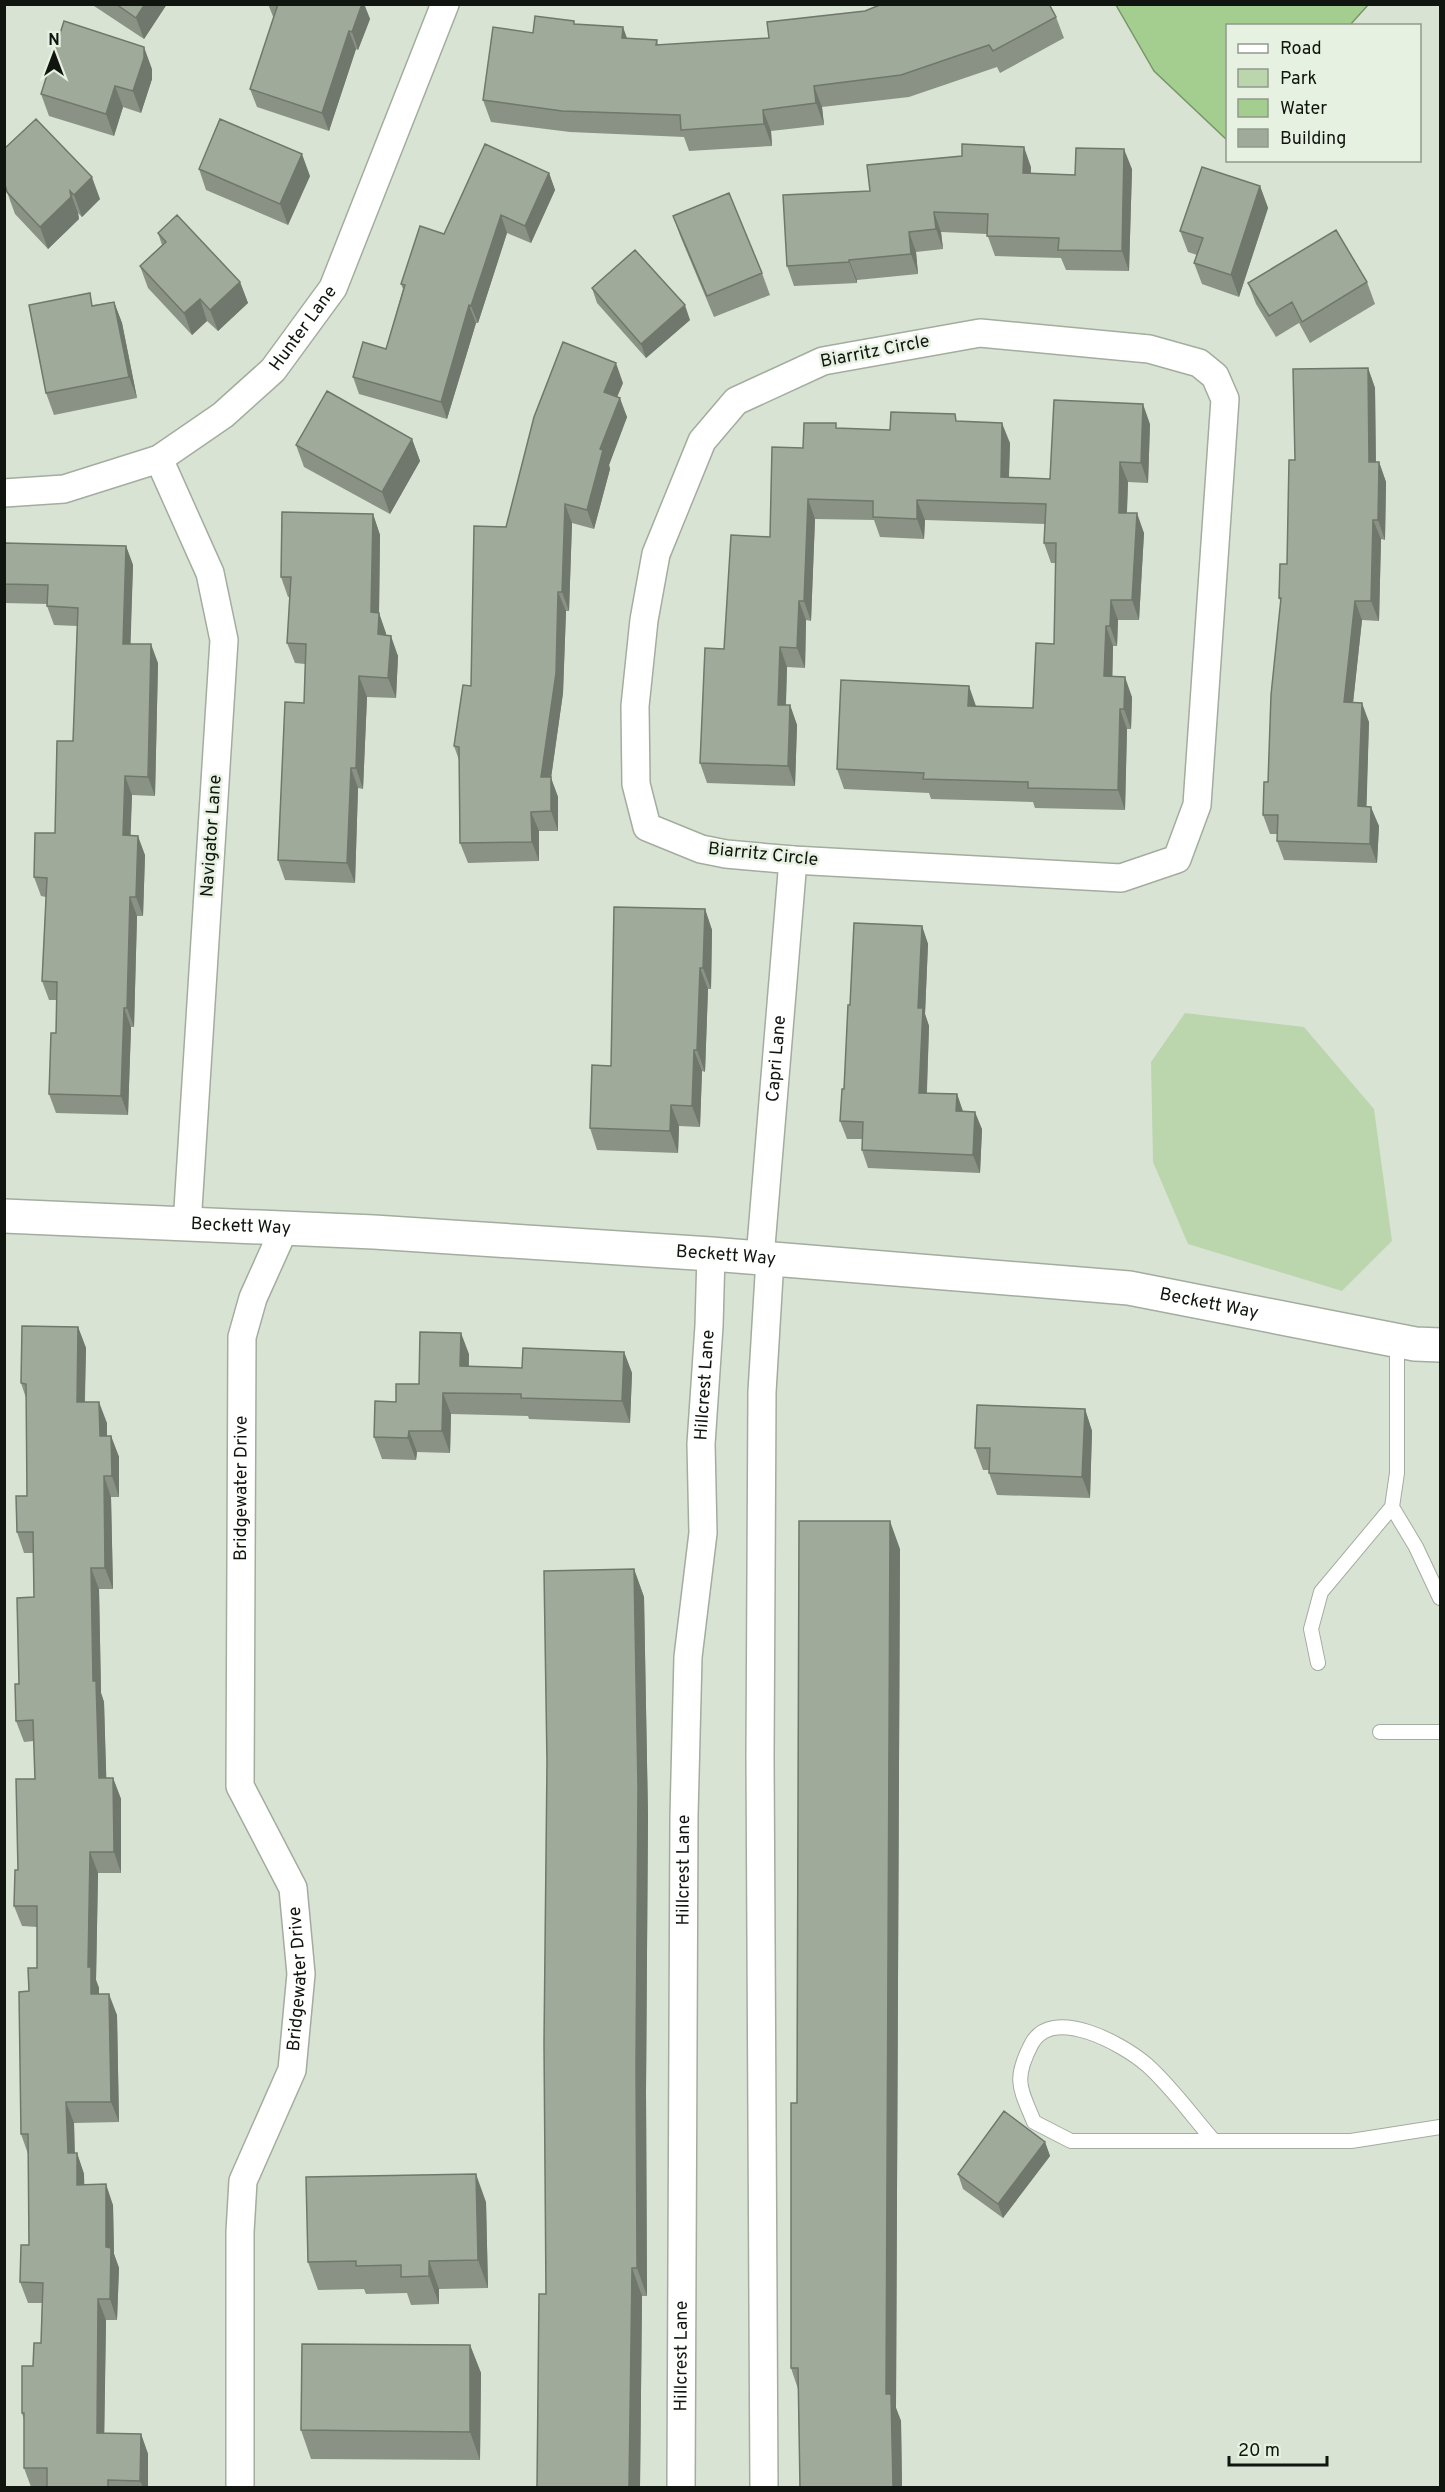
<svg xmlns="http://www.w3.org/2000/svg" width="1445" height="2492" viewBox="0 0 1445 2492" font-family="Overpass,sans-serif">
	<rect width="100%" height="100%" fill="#d9e3d4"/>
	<!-- green -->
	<path fill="#bbd6ad" d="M1185,1013l119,14 70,82 18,132 -50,50 -154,-47 -35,-82 -2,-100z"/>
	<!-- water -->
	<path fill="#a4ce8f" stroke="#789669" stroke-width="1.5" d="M1116,5h252l-18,20 -122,1 -1,114 -73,-69z"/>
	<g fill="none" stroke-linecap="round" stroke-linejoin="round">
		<defs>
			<path id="lane" d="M1397,1340v133l-5,34 24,40 24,51
				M1318,1663l-7,-34 10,-37 71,-85
				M1380,1732h60
				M1214,2141c-21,-24 -44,-56 -67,-76 -24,-21 -96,-61 -116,-20 -18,35 -11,43 3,77l37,19h280l89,-14"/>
			<g id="street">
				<path d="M980,333l169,16 50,14 16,13 10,23 -28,406 -20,54 -56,19 -328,-18 -67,-6 -25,-5 -54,-22 -11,-43 -1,-78 9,-86 12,-66 46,-113 34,-40 87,-40z"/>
				<path d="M159,459l51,114 14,67 -37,585"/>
				<path id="s1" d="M4,493l60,-4 95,-30 64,-44 50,-45 60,-82 112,-284"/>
				<path id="s2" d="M760,1258l33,-398"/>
				<path id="s3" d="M240,2488v-256l3,-51 49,-111 9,-96 -8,-86 -53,-102 2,-449 11,-39 31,-69"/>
				<path id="s4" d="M681,2488l3,-672 4,-159 15,-124 -2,-89 8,-118 2,-72"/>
				<path d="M764,2488l-4,-732 2,-364 8,-133"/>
			</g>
			<g id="secondary">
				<path id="s5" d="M4,1216l370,16 337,22 418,34 286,56 25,1"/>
			</g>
		</defs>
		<!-- lane casing -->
		<use href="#lane" stroke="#a3ad9e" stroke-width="16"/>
		<!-- street casing -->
		<use href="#street" stroke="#a3ad9e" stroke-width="30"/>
		<!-- secondary casing -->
		<use href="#secondary" stroke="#a3ad9e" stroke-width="36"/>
		<!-- lane -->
		<use href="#lane" stroke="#fff" stroke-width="14"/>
		<!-- street -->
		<use href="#street" stroke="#fff" stroke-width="27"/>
		<!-- secondary -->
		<use href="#secondary" stroke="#fff" stroke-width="33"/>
	</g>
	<!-- wall -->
	<path fill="#8a9285" d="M91,4h76l-23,35z
		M268,4h96l6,15 -12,31 -2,-1 -27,82 -72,-24 -7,-18 24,-70z
		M1056,17l8,21 -64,35 -3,-6 -88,30 -87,10 2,18 -53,6 1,15 -83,5 -5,-14 -114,-5 -79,-10 -8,-22 50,-67 42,-9 52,14 30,2 1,5 111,-7z
		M152,69v10l-11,34 -18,-6 -9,29 -65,-20 -8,-22z
		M4,149l96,50 -18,18 -4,-4 1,6 -31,30 -33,-35 -8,-22z
		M1031,167v6l44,2 57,-6 -3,102 -63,-1 -5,-12 -66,-2 -8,-22 -46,-2 2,17 -27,3 2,22 -61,6v3l-63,3 -7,-20 83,-75z
		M199,169l111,7 -22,49 -82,-35z
		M549,173l6,17 -24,53 -24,-10 -29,90h-2l-29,96 -88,-25 -6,-17 33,-28 17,-60 -2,-5 43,-50z
		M1260,186l8,22 -29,89 -37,-13 -8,-21 3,-8 -9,-3 -8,-21z
		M673,216l89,57 8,22 -56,22 -33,-79z
		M158,233l82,49 8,21 -30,28 -11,-10 -15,14 -44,-47 -8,-22 22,-21z
		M1367,282l8,22 -65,39 -11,-20 -23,14 -20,-33 -8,-21z
		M592,288l98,32 -44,38 -49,-55z
		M114,302l8,21 15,75 -83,17 -8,-22 48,-88z
		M1368,368l7,20 1,74h3l7,20 -1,58 -4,-1 -2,82 -17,-1 -9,82 16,20 -3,84 13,20 -2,37 -93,-3 -7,-19v-7h-7l-7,-19 5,-33 13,-179 -2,-5 8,-34 8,-104z
		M623,383l-6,14 10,20 -18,48 1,4 -16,60 -22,-6 -3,88h-3l-3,82 -12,85 7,19v34h-19v30l-71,2 -8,-20 -1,-83 -5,-14 17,-60 35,-159z
		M957,422l53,21 -1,35 41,1 100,-55 -2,59 -20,-1 -1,31 17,20 -5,87h-21l-1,26h-4l-1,31 20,20 -1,32h-4l-2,81 -90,-2 -2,-6 -102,-3 -2,-6 -85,-4 -7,-20 139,-63 57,2 21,-64 2,-81h-5l-7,-20 1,-19 -120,-4 -1,19 -44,-2 -6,-17 -59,-1 -4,102 -5,-1 -1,48 -18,-1 -1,38h4l7,20 -2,61 -88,-3 -7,-20 24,-114 46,-112 33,-89 35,-20 52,2z
		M412,439l8,22 -30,53 -86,-47 -8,-22z
		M373,514l7,21 -1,78 7,22 12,21 -2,42 -29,-1 -4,92 -5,-1 -3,95 -70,-3 -7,-20 26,-157 1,-39 -10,-1 -8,-20 3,-46h-2l-7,-20z
		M4,543l122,3 7,19 -3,79 28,19 -3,133 -23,-1 -2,41 15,19 -2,61h-6l-3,111h-3l-3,88 -72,-2 -7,-19 7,-61v-33h-7l-7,-19 4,-84 -5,-1 -7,-19 21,-44 18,-92 4,-115 -23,-1 -7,-19v-2l-43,-1z
		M705,909l7,21 -1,59h-3l-3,83 -3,-1 -2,56 -21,-1 -1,27 -81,-3 -7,-22 21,-62z
		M922,926l6,18 -3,70 4,12 -2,67 30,1 6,17 19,18 -2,44 -112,-5 -6,-18v-11h-15l-7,-18 4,-32 6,-84z
		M78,1327l8,21 -1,54 22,21v13h4l8,21v40h-8l2,92h-14l2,104 3,9 2,76h7l8,21v74h-23l-2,107 3,8v6l18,21 2,107 -45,1 1,30h2l7,21v11l29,20 1,49 5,14 -2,52h-11l-2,113 37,1 7,20v33h-117l-7,-19v-48l-2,-7 11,-47 8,-23 1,-40h-14l-8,-21 9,-37 -1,-91 -7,-20 8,-143 8,-23v-41l-15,-1 -8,-20 4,-36 17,-91 -1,-38 -10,1 -8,-21 3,-37 15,-87 -1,-44h-9l-7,-21 10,-36 -1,-98 -5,-15z
		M624,1352l8,21 -2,50 -101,-4 -1,-3 -77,-2 -1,39 -33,-1 -1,8 -34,-1 -8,-22 22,-35 23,-18 50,-30v13l53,1z
		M1085,1409l7,22 -2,67 -93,-3 -8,-22v-3h-6l-8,-22z
		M900,1549l-4,859 5,13 1,66h-102l-2,-98 -7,-21 6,-265z
		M634,1569l10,28 4,219 -2,276 1,204h-5l-2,191h-103l9,-193z
		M1045,2142l5,14 -47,62 -40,-29 -5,-15z
		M486,2202l2,86 -49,1v15l-28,1 -4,-12 -41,1 -2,-5 -46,1 -10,-28z
		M470,2345l11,28 -1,87 -169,-1 -10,-29z"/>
	<!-- shaded-wall -->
	<path fill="#70776c" d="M145,4h22l-23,35 -8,-21z
		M362,4h2l6,15 -12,31 -6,-18z
		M623,27l8,22 -9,-11z
		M349,31l7,18 -27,82 -7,-18z
		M144,47l8,22v10l-11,34 -8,-22z
		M115,86l8,21 -9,29 -8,-22z
		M814,86l8,21 2,18 -8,-22z
		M763,110l8,21 1,15 -8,-22z
		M1024,147l7,20 -1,26 -7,-20z
		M1124,149l8,20 -3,102 -7,-20z
		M302,154l8,22 -22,49 -8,-21z
		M549,173l6,17 -24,53 -6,-17z
		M92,177l8,22 -18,18 -8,-22z
		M1260,186l8,22 -29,89 -8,-22z
		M70,191l8,22 1,6 -31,30 -8,-22z
		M934,212l7,20 2,17 -7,-20z
		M501,215l6,18 -29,90 -7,-17z
		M909,232l7,20 2,22 -7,-20z
		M849,260l8,20v3l-8,-21z
		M240,282l8,21 -30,28 -8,-21z
		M200,299l7,22 -15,14 -8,-22z
		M114,302l8,21 15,75 -8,-21z
		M469,305l7,18 -29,96 -6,-17z
		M685,305l5,15 -44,38 -5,-14z
		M616,363l7,20 -12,28 -7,-19z
		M1368,368l7,20 1,93 -7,-19z
		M620,398l7,19 -18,48 1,4 -16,60 -7,-19 13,-61z
		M1143,404l7,20 -2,59 -7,-20z
		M1002,423l8,20 -2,54 -7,-20z
		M412,439l8,22 -30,53 -8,-22z
		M1120,462l8,20 -2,50 -7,-19z
		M1379,462l7,20 -1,58 -7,-20z
		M808,499l7,20 -4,102 -7,-20z
		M917,500l8,20 -1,19 -7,-20z
		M565,504l7,19 -3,88 -7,-19z
		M1137,513l7,20 -5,87 -7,-20z
		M373,514l7,21 -1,79v-1l7,20 -1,22 -14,-43z
		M1373,520l8,19 -2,82 -8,-20z
		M126,546l7,19 -3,98 -7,-19z
		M558,592l8,19 -3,82 -12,85 7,19v34l-7,-20 -10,-34z
		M1111,600l7,20 -1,26 -7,-20z
		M799,601l7,19 -1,48 -8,-20z
		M1355,601l7,19 -11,102 -7,-20z
		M1106,626l7,20 -1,50 -8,-20z
		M391,636l7,20 -2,42 -8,-20z
		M151,644l7,19 -3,133 -7,-19z
		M780,647l7,20 -2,58 -7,-20z
		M359,676l8,21 -4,92 -7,-21z
		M1125,677l7,20 -1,32 -7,-20z
		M969,686l7,20h-8z
		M1362,703l7,19 -3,104 -8,-20z
		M790,705l7,20 -2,61 -7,-20z
		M1120,709l7,20 -2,81 -7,-20z
		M351,768l7,20 -3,95 -8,-20z
		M125,776l7,19 -2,59 -7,-19z
		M1371,807l8,19 -2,37 -7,-19z
		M531,812l8,19v30l-7,-19z
		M138,836l7,19 -2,61 -7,-19z
		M130,897l7,19 -3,111 -7,-19z
		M705,909l7,21 -1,59 -8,-21z
		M922,926l6,18 -3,70 4,12 -3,84 -7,-17 -1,-85z
		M700,968l8,21 -3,83 -8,-22z
		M124,1008l7,19 -3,88 -7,-19z
		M694,1050l8,21 -2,56 -8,-21z
		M957,1094l6,18 -7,-1z
		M671,1105l8,21 -1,27 -8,-22z
		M975,1112l7,17 -2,44 -7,-18z
		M78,1327l8,21 -2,75 -7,-21z
		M461,1333l8,21 -1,34 -8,-22z
		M624,1352l8,21 -2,50 -8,-22z
		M443,1393l8,21 -1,39 -8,-22z
		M99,1402l8,21v34l-7,-21z
		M1085,1409l7,22 -2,67 -8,-21z
		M409,1431l8,21 -1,8 -8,-22z
		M111,1436l8,21v40l-7,-21z
		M104,1476l7,21 2,92 -8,-21z
		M890,1521l10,28 -4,859 5,13 1,66h-9l-7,-93z
		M91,1568l8,21 2,104 3,9 3,97 -8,-21 -6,-97z
		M634,1569l10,28 4,219 -2,276 1,204 -10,-28z
		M113,1778l8,21v74l-7,-21z
		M90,1852l8,21 -2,107 3,8v27l-8,-21 -3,-27z
		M109,1994l8,21 2,107 -8,-20z
		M66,2102l8,21 1,51 -7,-21z
		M1045,2142l5,14 -47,62 -5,-14z
		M77,2153l7,21 1,31 -8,-20z
		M476,2174l10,28 2,86 -10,-28z
		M106,2184l7,21 1,49 5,14 -2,52 -7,-21 -4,-52z
		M429,2261l10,28v15l-10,-28z
		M632,2268l10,28 -2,191h-11z
		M98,2299l8,21 -2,134 -7,-21z
		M470,2345l11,28 -1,87 -10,-28z
		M141,2434l7,20v33h-5l-3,-6z"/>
	<!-- building -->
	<path fill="#a0aa9b" stroke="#70776c" stroke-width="1.5" d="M116,4h29l-9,14z
		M278,4h84l-10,28 -3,-1 -27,82 -72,-24z
		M882,4h167l7,13 -63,34 -4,-6 -88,30 -87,11 2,17 -53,7 1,14 -83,6 -1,-15 -118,-4 -79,-11 10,-73 40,6 2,-17 39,5v3l49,3 -1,11 35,2 -1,5 113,-7 -2,-16 98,-11z
		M64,21l80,26v11l-11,33 -18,-5 -9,28 -65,-20z
		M36,119l56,58 -18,18 -4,-4 1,6 -31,30 -33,-35 -3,-11v-32z
		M220,119l82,35 -22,50 -81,-35z
		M485,144l64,29 -24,53 -24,-11 -30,91 -2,-1 -28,97 -88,-25 10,-35 23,7 19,-64 -4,-1 19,-58 24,8z
		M962,144l62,3 -1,26 52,2 1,-27 48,1 -2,102 -64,-1 1,-12 -72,-2 1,-22 -54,-2 2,17 -27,3 2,22 -62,6v2l-62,4 -4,-71 87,-4 -3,-26 95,-9z
		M1202,167l58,19 -29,89 -37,-12 9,-25 -23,-7z
		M729,193l33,80 -55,23 -34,-80z
		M177,215l63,67 -30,28 -10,-11 -16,14 -44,-47 26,-24 -8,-9z
		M1336,230l31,52 -65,40 -10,-20 -23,14 -21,-33z
		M635,250l50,55 -44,39 -49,-56z
		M90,293l2,13 22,-4 15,75 -83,16 -17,-88z
		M563,342l53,21 -12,29 16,6 -20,51 3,1 -16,60 -22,-6 -3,88h-4l-2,81 -15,104h10v34l-20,1 1,30 -72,1 -1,-96 -5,-1 9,-61 8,1 3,-160 32,1 28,-110z
		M1368,368l1,94h10l-1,58h-5l-2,81h-16l-11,101 18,1 -4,103 13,1 -1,37 -93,-3 1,-26h-15l1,-33h4l3,-87 10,-97h-2l1,-34h7l2,-104h6l-2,-91z
		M327,391l85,48 -30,53 -86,-47z
		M1054,400l89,4 -2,59 -21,-1 -1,51h18l-5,87h-21l-1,26h-4l-2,50 21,1 -1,32h-4l-2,81 -90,-2v-6l-105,-3 1,-6 -87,-4 4,-89 128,6 -1,20 65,2 3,-65 18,1 2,-101h-12l2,-39 -129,-4v19l-44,-2v-16l-65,-2 -4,102h-5l-2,47 -17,-1 -2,58h12l-2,61 -88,-3 5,-115 19,1 7,-114 39,2 2,-90 31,1 1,-25h32v5l54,2 1,-18 64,2 1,7 46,2 -1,54 49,2z
		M282,512l91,2 -2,98 8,1 -1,21 13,2 -3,42 -29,-2 -3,92h-5l-4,95 -69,-3 7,-158 19,1 2,-59 -19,-1 4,-66h-10z
		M4,543l122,3 -3,98h28l-3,133 -23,-1 -2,59 15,1 -2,61h-6l-3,111h-3l-3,88 -72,-2 2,-61h5l1,-51 -15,-1 5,-103 -13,-1 1,-44h20l2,-92h16l5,-133 -31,-2 1,-21 -44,-1z
		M614,907l91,2 -2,59h-3l-3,82h-3l-2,56 -21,-1 -1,26 -80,-3 2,-63 19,1z
		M854,923l68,3 -4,82h5l-4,85 38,1 -1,17 19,1 -2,43 -111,-5 1,-28 -23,-1 2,-32h2l4,-84h2z
		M22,1326l56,1 -1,75h22l1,34h11l1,40h-8l1,92h-14l2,113h3l3,97h14l1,74h-24l-2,115h3v27h18l2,108h-45l2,51h9v32l29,-1v63l5,1 -1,51h-12l-1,134 44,1 -1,47 -32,-1v7h-61v-19h-23v-55h-2v-47h11l1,-23h7l2,-60 -23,-1 1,-37h8l-1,-111h-7l-2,-142 10,-1 -1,-23h9v-62h-23l1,-36h3l-2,-91h19l-2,-59 -17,1 -1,-37h4l-2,-86 17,-1 -1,-65h-16l-1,-36h11l-1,-112 -5,-1z
		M420,1332l41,1 -1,33 62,2 1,-20 101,4 -2,49 -101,-3v-4l-78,-1 -1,38h-33l-1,7 -34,-1 1,-36 21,1v-18h23z
		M977,1405l108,4 -3,68 -93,-4 1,-25h-15z
		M799,1521h91l-4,873h5l2,93h-93l-2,-119h-7v-265h6z
		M634,1569l4,218 -2,277 1,204h-5l-3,219h-92l2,-193h7l-2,-251 3,-281 -3,-191z
		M1004,2111l41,31 -47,62 -40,-30z
		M476,2174l2,86 -49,1v15l-28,1v-12l-45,1v-5l-48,1 -2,-85z
		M302,2344l168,1v87l-169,-2z"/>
	<g text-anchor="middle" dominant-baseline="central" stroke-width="5" stroke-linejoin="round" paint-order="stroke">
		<!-- street labels -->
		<g font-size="18" fill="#11150f" stroke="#e6f1e1">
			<text stroke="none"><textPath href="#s1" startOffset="356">Hunter Lane</textPath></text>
			<text transform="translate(875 352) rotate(-11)">Biarritz Circle</text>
			<text transform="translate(212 836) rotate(-86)">Navigator Lane</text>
			<text transform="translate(763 855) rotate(6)">Biarritz Circle</text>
			<text stroke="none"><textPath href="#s2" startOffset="200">Capri Lane</textPath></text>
			<text stroke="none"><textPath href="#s5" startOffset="237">Beckett Way</textPath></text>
			<text stroke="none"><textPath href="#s5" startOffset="723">Beckett Way</textPath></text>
			<text stroke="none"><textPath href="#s5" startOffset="1209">Beckett Way</textPath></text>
			<text stroke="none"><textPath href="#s4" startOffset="1104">Hillcrest Lane</textPath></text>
			<text stroke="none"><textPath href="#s3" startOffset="1024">Bridgewater Drive</textPath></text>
			<text stroke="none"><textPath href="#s4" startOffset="618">Hillcrest Lane</textPath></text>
			<text stroke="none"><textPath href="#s3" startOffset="520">Bridgewater Drive</textPath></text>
			<text stroke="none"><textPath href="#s4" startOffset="132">Hillcrest Lane</textPath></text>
		</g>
	</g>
	<!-- border -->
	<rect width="1445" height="2492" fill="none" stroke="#11150f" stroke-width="12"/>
	<!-- legend -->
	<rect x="1226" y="24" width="195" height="138" fill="#e6f1e1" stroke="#91998d" stroke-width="1.5"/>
	<rect x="1238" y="44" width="30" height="9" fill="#ffffff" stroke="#91998d" stroke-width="1.5"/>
	<text x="1280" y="54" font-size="18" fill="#11150f">Road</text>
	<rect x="1238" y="69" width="30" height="18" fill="#bbd6ad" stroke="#91998d" stroke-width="1.5"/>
	<text x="1280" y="84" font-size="18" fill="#11150f">Park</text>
	<rect x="1238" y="99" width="30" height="18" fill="#a4ce8f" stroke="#91998d" stroke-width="1.5"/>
	<text x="1280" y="114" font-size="18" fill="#11150f">Water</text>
	<rect x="1238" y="129" width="30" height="18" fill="#a0aa9b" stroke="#91998d" stroke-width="1.5"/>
	<text x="1280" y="144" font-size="18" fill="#11150f">Building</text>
	<!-- north arrow -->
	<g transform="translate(54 54)" stroke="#e6f1e1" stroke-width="4.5" paint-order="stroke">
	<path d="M0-4.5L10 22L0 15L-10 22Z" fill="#11150f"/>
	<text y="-9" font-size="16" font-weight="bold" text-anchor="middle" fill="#11150f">N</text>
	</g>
	<!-- scale -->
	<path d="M1229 2456v9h98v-9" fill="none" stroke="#11150f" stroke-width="3"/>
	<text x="1238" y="2456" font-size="18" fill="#11150f" stroke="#e6f1e1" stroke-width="4.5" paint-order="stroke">20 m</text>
</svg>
